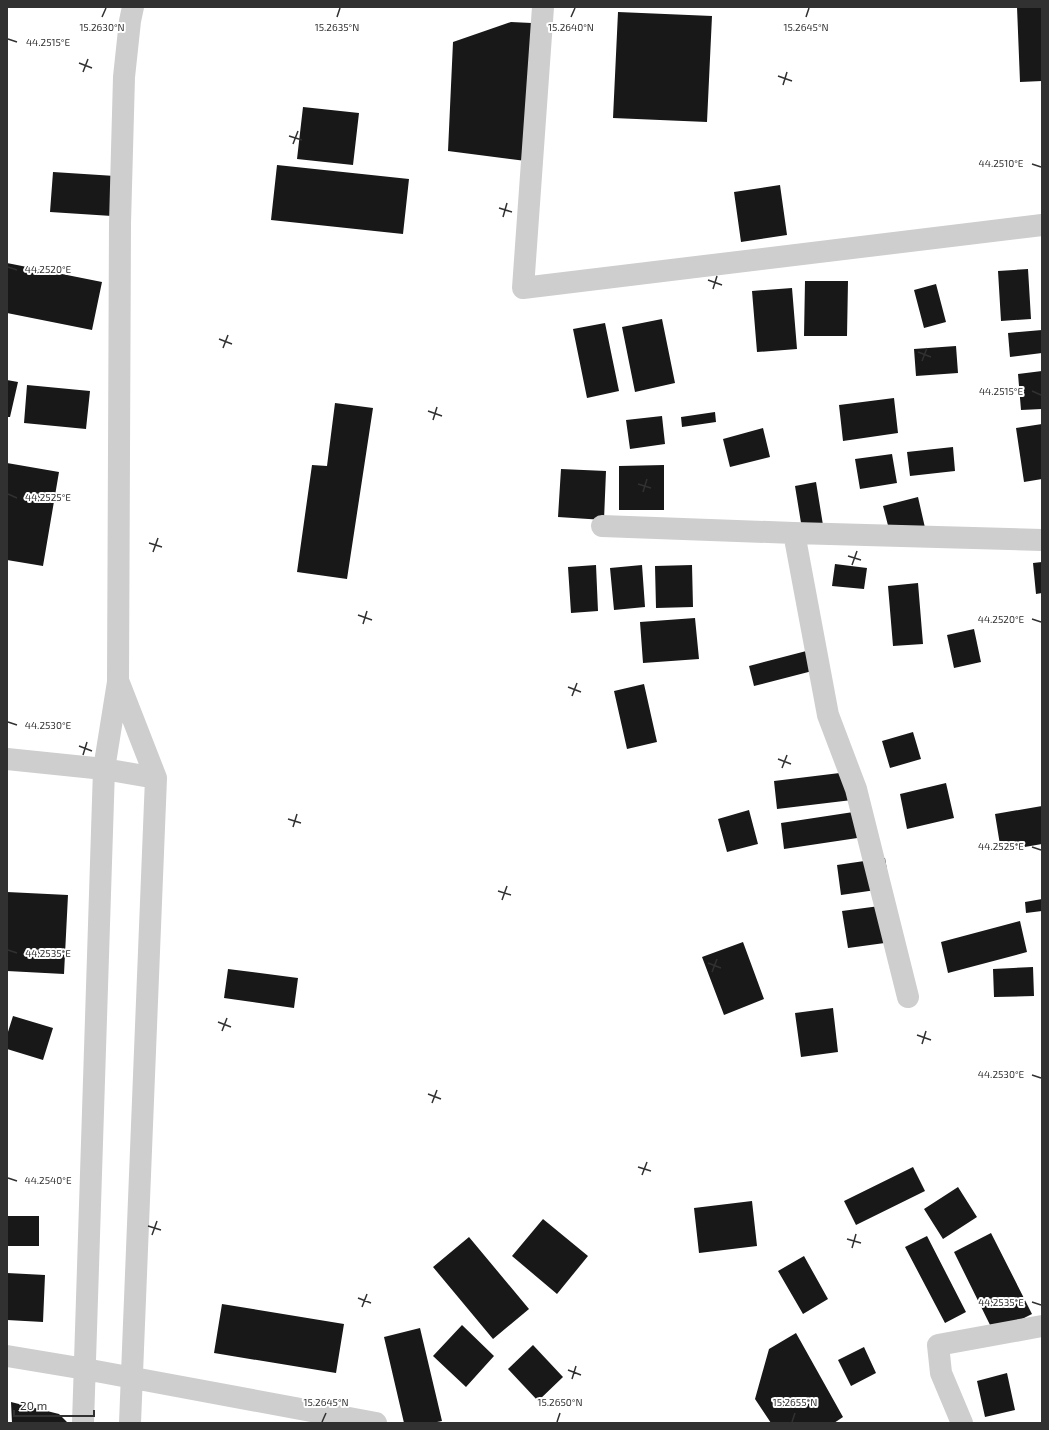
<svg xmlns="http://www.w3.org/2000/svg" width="1049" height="1430" viewBox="0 0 1049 1430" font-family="'Exo 2',sans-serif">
	<rect width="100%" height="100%" fill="#fff"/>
	<!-- building -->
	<path fill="#181818" d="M1017,7h25v74l-22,1z
		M618,12l94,4 -5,106 -94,-4z
		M511,22l41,2 -18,138 -86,-11 5,-109z
		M303,107l56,6 -6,52 -56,-6z
		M277,165l132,14 -6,55 -132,-14z
		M53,172l62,4 -3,40 -62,-4z
		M780,185l7,50 -46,7 -7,-50z
		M7,263l95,19 -10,48 -85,-17z
		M1028,269l3,50 -30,2 -3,-50z
		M805,281h43l-1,55h-43z
		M936,284l10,38 -22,6 -10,-38z
		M792,288l5,61 -40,3 -5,-61z
		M662,319l13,64 -40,9 -13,-65z
		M605,323l14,68 -32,7 -14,-69z
		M1042,330v23l-32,4 -2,-24z
		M956,346l2,27 -42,3 -2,-27z
		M1042,371v38l-21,1 -3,-36z
		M7,380l11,2 -8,35h-3z
		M27,385l63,6 -4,38 -62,-6z
		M894,398l4,35 -55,8 -4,-36z
		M335,403l38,5 -26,171 -50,-7 15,-107 15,1z
		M715,412l1,10 -34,5 -1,-10z
		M662,416l3,28 -35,5 -4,-29z
		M1042,424v55l-18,3 -8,-54z
		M763,428l7,29 -40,10 -7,-28z
		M953,447l2,24 -45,5 -3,-24z
		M892,454l5,29 -37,6 -5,-30z
		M7,463l52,9 -16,94 -36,-6z
		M664,465v45h-45v-44z
		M561,469l45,2 -2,49 -46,-3z
		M816,482l7,43 -21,4 -7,-43z
		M918,497l8,35 -34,9 -9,-35z
		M1042,562v31l-6,1 -3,-31z
		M835,564l32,4 -3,21 -32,-3z
		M596,565l2,46 -27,2 -3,-46z
		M642,565l3,42 -31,3 -4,-42z
		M692,565l1,42 -37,1 -1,-42z
		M918,583l5,61 -30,2 -5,-60z
		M695,618l4,41 -56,4 -3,-41z
		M974,629l7,33 -27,6 -7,-33z
		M814,649l6,20 -66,17 -5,-20z
		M644,684l13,58 -30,7 -13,-58z
		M913,732l8,27 -31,9 -8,-27z
		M848,772l4,28 -75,9 -3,-28z
		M946,783l8,35 -47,11 -7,-35z
		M1042,806v38l-41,7 -6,-37z
		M749,810l9,34 -31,8 -9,-33z
		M860,811l4,26 -80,12 -3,-26z
		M885,858l5,30 -49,7 -4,-30z
		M7,892l61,3 -4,79 -57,-3z
		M1042,899v12l-16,2 -1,-11z
		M887,905l5,37 -44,6 -6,-37z
		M1020,921l7,31 -79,21 -7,-31z
		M743,942l21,57 -40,16 -22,-58z
		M1033,967l1,29 -40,1 -1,-28z
		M228,969l70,9 -4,30 -70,-10z
		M833,1008l5,44 -37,5 -6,-44z
		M13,1016l40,12 -10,32 -36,-11v-14z
		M913,1167l12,24 -69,34 -12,-24z
		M958,1187l19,30 -34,22 -19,-30z
		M752,1201l5,45 -58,7 -5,-45z
		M7,1216h32v30h-32z
		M543,1219l45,37 -31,38 -45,-38z
		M991,1233l41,81 -38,19 -40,-81z
		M927,1236l39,76 -21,11 -40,-76z
		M469,1237l60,72 -36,30 -60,-72z
		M804,1256l24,43 -25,15 -25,-43z
		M7,1273l38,2 -2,47 -36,-2z
		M222,1304l122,20 -8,49 -122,-20z
		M462,1325l32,31 -28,31 -33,-31z
		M420,1328l22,93 -10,2h-28l-20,-86z
		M796,1333l47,84 -9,6h-63l-16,-24 14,-50z
		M533,1345l30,32 -25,24 -30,-32z
		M864,1347l12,26 -25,13 -13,-26z
		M1007,1373l8,37 -30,7 -8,-36z
		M11,1402l48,12 9,9h-56z"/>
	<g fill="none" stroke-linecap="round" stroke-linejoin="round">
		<!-- minor -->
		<path stroke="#cecece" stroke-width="22" d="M543,7l-20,281 519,-63
			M602,526l192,7 248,7
			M794,533l34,182 28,74 52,208
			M119,683l37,95 -26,645
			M7,759l97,10 52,9
			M7,1356l78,13 291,54
			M83,1423l21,-654 14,-87 2,-459 4,-146 6,-56 3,-14
			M962,1423l-21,-50 -3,-28 104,-19"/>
	</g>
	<!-- ticks -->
	<path fill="none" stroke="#313131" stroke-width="1.5" d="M102,17l4,-9M337,17l3,-9M571,17l4,-9M806,17l3,-9M8,39l9,3M79,63l13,5M83,72l5,-13M778,76l14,5M783,85l4,-13M289,136l13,4M293,144l5,-13M1032,164l9,3M499,208l13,4M503,217l4,-14M8,267l9,3M708,280l14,5M713,289l4,-13M219,339l13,5M223,348l5,-13M918,352l13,5M922,361l5,-13M1032,391l9,4M428,411l14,5M433,420l4,-13M638,484l13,4M643,492l4,-13M8,494l9,4M149,543l13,4M153,552l5,-14M848,556l13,4M852,565l5,-14M358,615l14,5M1032,619l9,3M363,624l4,-13M568,687l13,5M572,696l5,-13M8,722l9,3M79,746l13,5M83,755l4,-13M778,759l13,5M782,768l5,-13M288,819l13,4M293,827l4,-13M1032,847l9,3M498,891l13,4M502,900l5,-14M8,950l9,3M708,963l13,5M712,972l5,-13M218,1022l13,5M222,1031l5,-13M917,1035l14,5M922,1044l4,-13M1032,1075l9,3M428,1094l13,5M432,1103l5,-13M638,1167l13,4M642,1175l5,-13M8,1178l9,3M148,1226l13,4M152,1235l5,-14M847,1239l14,4M852,1248l4,-14M358,1298l13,5M1032,1302l9,3M362,1307l5,-13M568,1370l13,5M572,1379l4,-13M322,1422l4,-9M557,1422l3,-9M792,1422l3,-9"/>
	<g font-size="10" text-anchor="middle" fill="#313131" stroke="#fff" stroke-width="4" stroke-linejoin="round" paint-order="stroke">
		<text x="337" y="31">15.2635°N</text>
		<text x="571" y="31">15.2640°N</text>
		<text x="806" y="31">15.2645°N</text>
		<text x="102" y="31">15.2630°N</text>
		<text x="48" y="46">44.2515°E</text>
		<text x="1001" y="167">44.2510°E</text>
		<text x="48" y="273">44.2520°E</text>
		<text x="1001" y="395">44.2515°E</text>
		<text x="48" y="501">44.2525°E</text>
		<text x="1001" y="623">44.2520°E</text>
		<text x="48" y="729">44.2530°E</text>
		<text x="1001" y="850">44.2525°E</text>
		<text x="48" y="957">44.2535°E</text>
		<text x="1001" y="1078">44.2530°E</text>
		<text x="48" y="1184">44.2540°E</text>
		<text x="1001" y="1306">44.2535°E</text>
		<text x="326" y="1406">15.2645°N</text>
		<text x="560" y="1406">15.2650°N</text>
		<text x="795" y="1406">15.2655°N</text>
	</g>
	<!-- border -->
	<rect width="1049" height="1430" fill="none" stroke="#313131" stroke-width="16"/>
	<!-- scale -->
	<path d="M14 1410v6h80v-6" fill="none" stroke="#313131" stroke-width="2"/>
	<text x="20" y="1410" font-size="12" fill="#313131" stroke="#ffffff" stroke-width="3" paint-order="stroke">20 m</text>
</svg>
